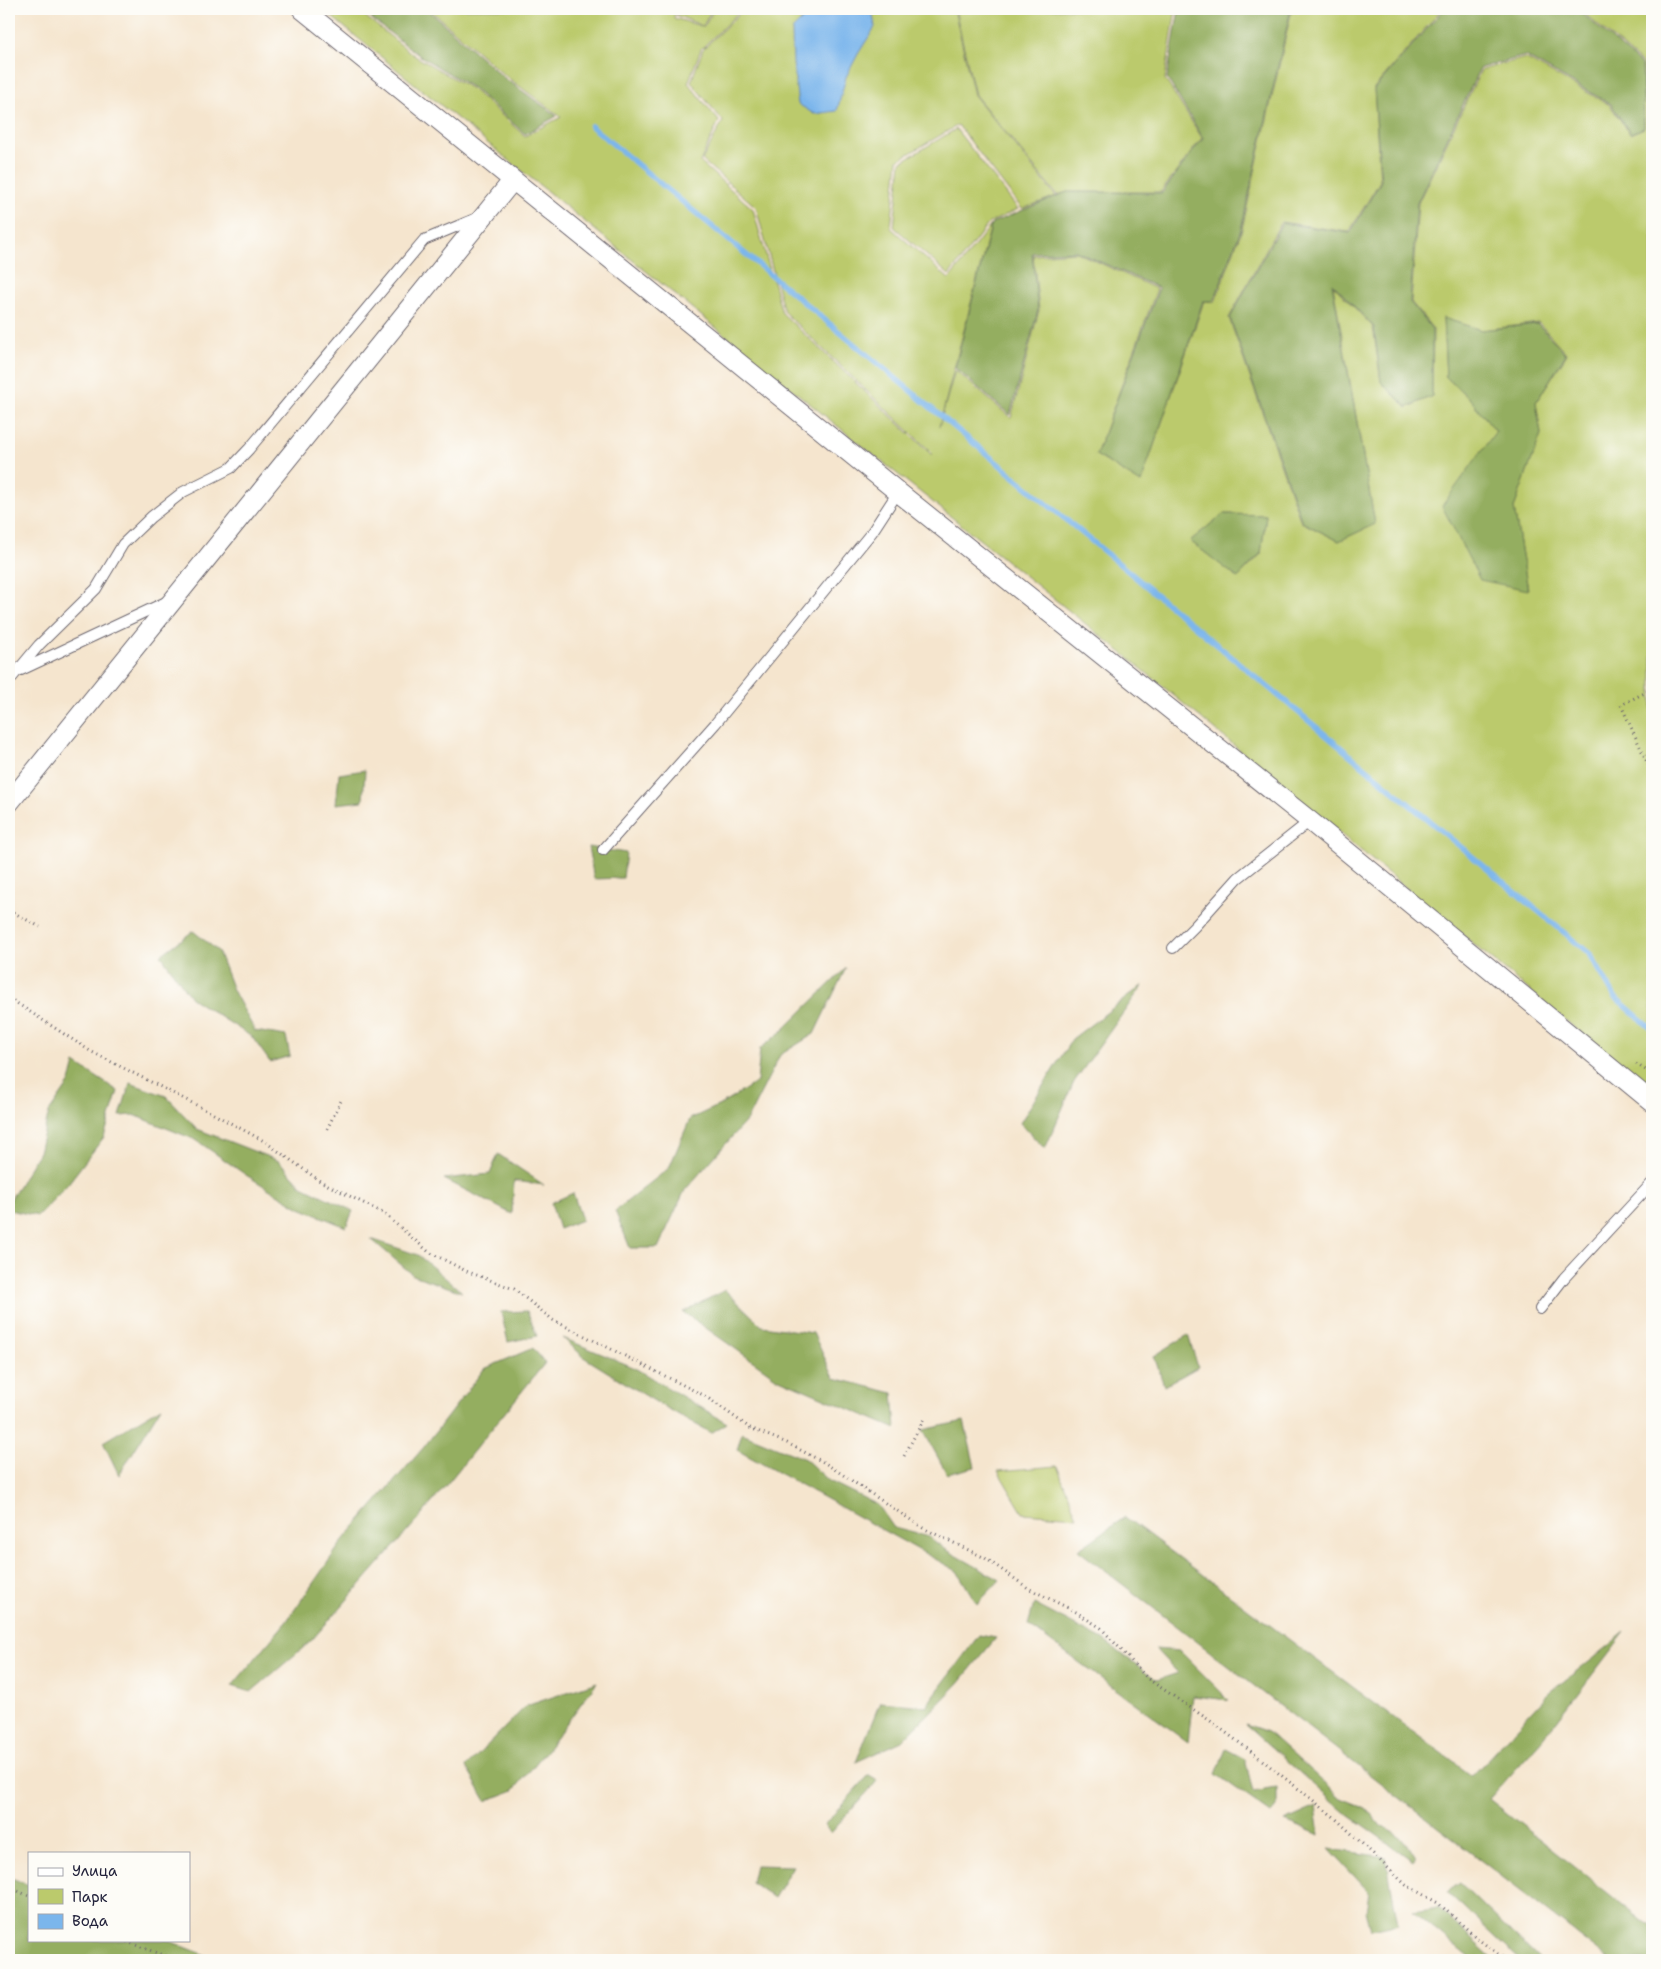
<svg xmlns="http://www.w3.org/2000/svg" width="1661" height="1969" viewBox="0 0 1661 1969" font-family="'Shantell Sans',sans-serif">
	<rect width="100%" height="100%" fill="#fdfcf7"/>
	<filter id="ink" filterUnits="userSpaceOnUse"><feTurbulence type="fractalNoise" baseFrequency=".02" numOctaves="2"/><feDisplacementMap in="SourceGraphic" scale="10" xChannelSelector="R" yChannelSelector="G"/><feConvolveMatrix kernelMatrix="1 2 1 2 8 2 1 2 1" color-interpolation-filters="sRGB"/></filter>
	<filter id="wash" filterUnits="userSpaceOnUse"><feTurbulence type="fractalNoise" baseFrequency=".0096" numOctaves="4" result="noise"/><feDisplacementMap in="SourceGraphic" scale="20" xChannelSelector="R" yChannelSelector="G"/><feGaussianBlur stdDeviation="1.12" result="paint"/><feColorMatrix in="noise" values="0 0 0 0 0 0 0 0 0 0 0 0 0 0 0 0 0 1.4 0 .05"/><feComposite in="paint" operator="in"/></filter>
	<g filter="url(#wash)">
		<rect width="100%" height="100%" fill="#f5e5ce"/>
		<!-- green -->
		<path fill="#bbca6c" stroke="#6e7654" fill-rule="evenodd" d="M322,9h34l59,47 57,33 53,47 36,-19 -58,-43 -74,-65h247l-2,9 30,9 10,-18h28l-41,40 -13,34 31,38 -19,41 53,47 29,104 150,142v-2l-148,-141 -28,-105 -54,-47 21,-39 -32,-39 12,-33 41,-40h210l20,86 82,101 -34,13 -64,-84 -60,35 -7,68 58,51 42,-54 -52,202 16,-57 56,48 28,-108 -6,-55 43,-3 81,37 -61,166 45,28 63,-182 11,1 27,-73 50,-220h150l-68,79 6,93 -31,51 -68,-10 -52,96 72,204 38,19 36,-17 -42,-239 40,42 8,55 26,26 25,-12 1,-67 -22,-27 7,-99 63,-133 44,-12 85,47 20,29 14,-6 -1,-64 -64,-55h73v1083l-521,-432 -275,-219zM1443,318l38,12 58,-7 28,31 -31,48 5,32 -27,74 14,82 -32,-159 -26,-32 -24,-22zM1223,514l43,1 -5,39 -23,24 -48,-37z
			M679,9h33l-9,17 -27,-11z
			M955,9h221l-11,70 37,59 -41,54h-94l-10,3 -82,-100z
			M956,129l62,80 -29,14 -40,52 -55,-48 7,-65z
			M1057,1466l20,51 -54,-4 -25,-42z"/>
		<!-- forest -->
		<path fill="#94ae60" stroke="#5b684e" d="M359,9h68l76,68 54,39 -32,18 -52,-46 -53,-32z
			M1179,9h112l-50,220 -27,72h-11l-62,182 -45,-28 63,-167 -83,-37 -44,2 6,57 -28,105 -55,-47 37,-145 75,-31 95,1 41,-55 -36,-60z
			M1444,9h133l65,56 2,63 -14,5 -19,-29 -86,-48 -45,12 -63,135 -7,99 22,27v67l-25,11 -26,-25 -7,-55 -42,-44 43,241 -36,17 -37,-19 -72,-204 52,-95 68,10 31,-52 -7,-92z
			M1443,318l38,12 57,-6 28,30 -30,48 5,32 -27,74 14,82 -48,-10 -38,-74 54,-75 -26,-32 -24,-22z
			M1223,514l43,1 -5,38 -23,25 -48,-37z
			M365,770l-2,31 -27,3 3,-30z
			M588,847l38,6 -3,25 -29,1z
			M193,931l25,20 15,39 22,41 31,5 4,20 -20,6 -18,-25 -61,-39 -30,-43z
			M846,968l-32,66 -34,21 -33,65 -62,70 -27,58h-28l-15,-37 54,-43 21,-49 32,-15 35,-22 3,-33 22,-18z
			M1143,985l-69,97 -29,67 -25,-26 52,-84z
			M75,1063l43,28 -14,46 -37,48 -29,31 -29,-6v-8l30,-50 10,-40 21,-30z
			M130,1083l36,13 31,33 82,32 23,25 51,25 -7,16 -46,-19 -54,-33 -50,-35 -62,-25 -14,1z
			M498,1154l46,31 -30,-4 -2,33 -68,-35 46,-5z
			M573,1193l9,27 -23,9 -8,-26z
			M371,1239l47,16 44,37 -49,-17z
			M725,1290l37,36 51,7 21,45 59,15 3,36 -119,-51 -94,-66z
			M527,1311l10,25 -29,6 -7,-30z
			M1188,1335l10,32 -34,19 -10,-30z
			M563,1338l70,29 94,56 -16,10 -55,-31 -71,-44z
			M533,1348l12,15 -124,153 -111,126 -59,50 -19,-6 54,-64 58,-83 80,-92 60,-78z
			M161,1407l-42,68 -16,-33z
			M964,1421l11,46 -28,7 -24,-44z
			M742,1433l63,26 24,22 49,24 16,23 35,9 16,12 55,31 -23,24 -20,-33 -220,-121z
			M1125,1517l347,259 76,-82 77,-62 -82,107 -54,60 163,129v32h-42l-532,-410z
			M1034,1604l69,36 54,40 21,-7 -23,-24 25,2 49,49 -36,-4 -5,46 -160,-117z
			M979,1635l17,3 -38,46 -56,57 -46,21 24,-60 46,4z
			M597,1682l-51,69 -32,39 -28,11 -20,-34 60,-61z
			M1245,1724l23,8 73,66 25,10 15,18 22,12 12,20 -2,3 -70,-50z
			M1226,1749l19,10 8,33 24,-4v18l-6,7 -55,-39z
			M869,1775l9,5 -47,53 -7,-8z
			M1316,1807l4,28 -35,-14z
			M1329,1849l57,8 12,67 -27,6 -5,-19 3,-19z
			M755,1865l38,1 -19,32 -23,-16z
			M9,1877l20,8v55h138l51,20h-209z
			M1460,1883l79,76 -1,1h-18l-73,-68z
			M1438,1908l56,52h-22l-59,-48z"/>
		<!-- water -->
		<path fill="#7bb6ec" stroke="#4e6c94" d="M817,9h55l3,18 -17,27 -12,23 -9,34 -23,3 -16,-10 -5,-41 -1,-33 14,-14z"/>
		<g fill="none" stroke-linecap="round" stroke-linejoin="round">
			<!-- stream -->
			<path stroke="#7bb6ec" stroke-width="5.5" d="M591,126l999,828 25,43 37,32"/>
		</g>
	</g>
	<g filter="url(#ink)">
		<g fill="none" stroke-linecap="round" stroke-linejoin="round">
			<defs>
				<path id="lane" d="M21,670l145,-68
					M9,681l30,-36 57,-56 27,-45 28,-27 32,-25 48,-24 18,-19 175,-209 53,-22
					M603,850l112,-126 157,-192 26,-40
					M1173,948l22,-22 43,-48 72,-57
					M1540,1309l24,-31 88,-95"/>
				<path id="street" d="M302,9l596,483 412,329 342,281
					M9,803l504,-623"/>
			</defs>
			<!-- lane casing -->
			<use href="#lane" stroke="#6c666e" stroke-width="12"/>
			<!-- street casing -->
			<use href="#street" stroke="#6c666e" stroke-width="21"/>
			<!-- path -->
			<path stroke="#6c666e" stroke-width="3" stroke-dasharray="1 4" stroke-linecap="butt" d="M1652,689l-31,16 31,68
				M9,910l31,17
				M9,998l81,53 118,60 56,30 56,40 63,32 46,39 37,19 48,18 39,31 152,76 45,32 37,15 38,20 98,65 62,30 43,30 48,24 25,16 47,51 61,41 48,36 77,61 72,68 32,18 40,36 28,21
				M1636,1064l16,10
				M327,1129l14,-28
				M904,1456l20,-37
				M9,1887l20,9
				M122,1940l54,20"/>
			<!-- lane -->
			<use href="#lane" stroke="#fff" stroke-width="10"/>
			<!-- street -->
			<use href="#street" stroke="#fff" stroke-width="19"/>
		</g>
	</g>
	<!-- margin -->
	<rect width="1661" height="1969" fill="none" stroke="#fdfcf7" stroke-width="30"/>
	<!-- legend -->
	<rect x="28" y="1852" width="162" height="90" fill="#fdfcf7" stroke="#a5a5ac"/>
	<rect x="38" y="1868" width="25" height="8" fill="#ffffff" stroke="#a5a5ac"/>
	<text x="72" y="1876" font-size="15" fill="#22223b">Улица</text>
	<rect x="38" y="1889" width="25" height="15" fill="#bbca6c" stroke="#a5a5ac"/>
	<text x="72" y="1902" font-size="15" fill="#22223b">Парк</text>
	<rect x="38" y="1914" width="25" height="15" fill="#7bb6ec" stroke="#a5a5ac"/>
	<text x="72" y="1926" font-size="15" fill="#22223b">Вода</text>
</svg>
